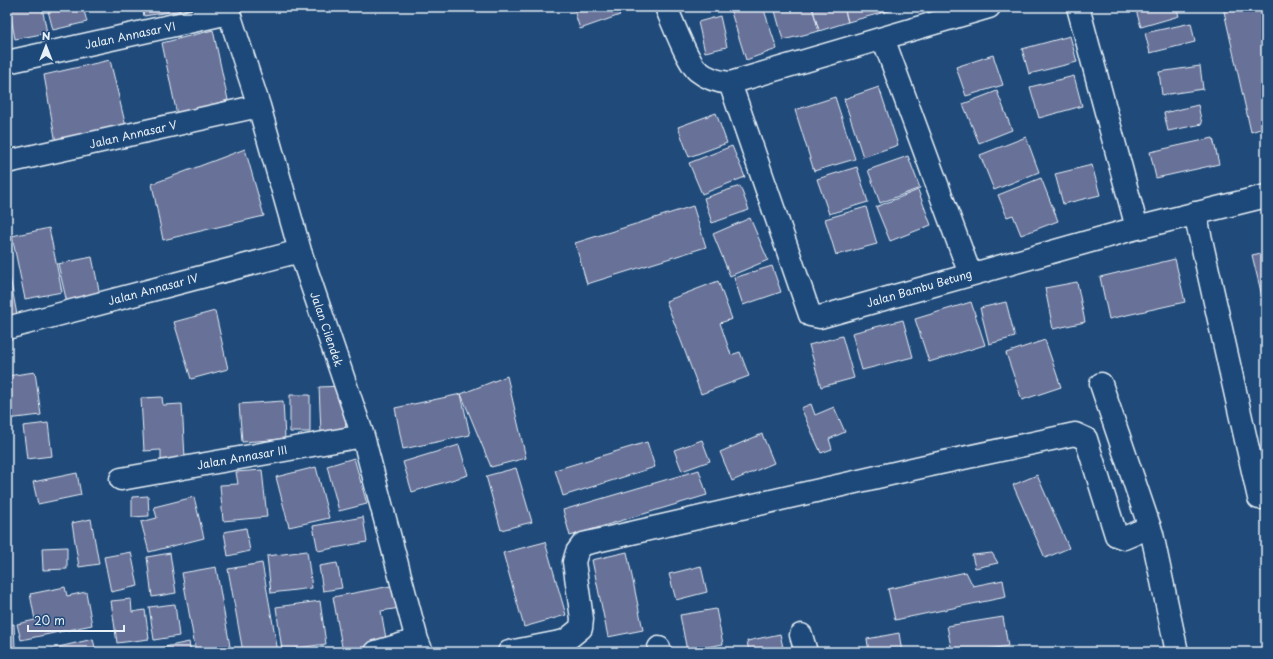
<svg xmlns="http://www.w3.org/2000/svg" width="1273" height="659" viewBox="0 0 1273 659" font-family="'Playpen Sans',sans-serif">
	<rect width="100%" height="100%" fill="#1f4a7a"/>
	<filter id="ink" filterUnits="userSpaceOnUse"><feTurbulence type="fractalNoise" baseFrequency=".025" numOctaves="2"/><feDisplacementMap in="SourceGraphic" scale="8" xChannelSelector="R" yChannelSelector="G"/><feConvolveMatrix kernelMatrix="1 2 1 2 8 2 1 2 1" color-interpolation-filters="sRGB"/></filter>
	<g filter="url(#ink)">
		<!-- building -->
		<path fill="#687198" stroke="#e8f1f8" d="M9,7h33l5,26 -32,6z
			M47,7h36l4,15 -34,8z
			M142,7h52l1,1 -51,8z
			M573,7h44l3,8 -40,14z
			M737,7h26l14,42 -31,11 -16,-51z
			M774,7h38l7,24 -36,9z
			M812,7h32l4,15 -29,9z
			M844,7h36l1,6 -33,9z
			M880,7h23l-22,6z
			M1135,7h41l3,9 -38,11z
			M1223,7h43v120l-15,5z
			M720,16l7,31 -22,5 -7,-30z
			M1191,23l4,19 -45,11 -5,-20z
			M213,30l15,70 -51,15 -15,-72z
			M1070,36l7,26 -48,12 -7,-25z
			M993,55l10,30 -37,11 -10,-29z
			M110,60l16,67 -70,16 -12,-68z
			M1200,66l3,23 -41,6 -3,-23z
			M1074,76l8,30 -43,12 -9,-31z
			M879,87l19,58 -35,12 -19,-58z
			M997,91l15,39 -33,13 -16,-39z
			M835,97l20,62 -41,12 -19,-61z
			M1198,105l4,19 -34,7 -4,-18z
			M716,113l11,30 -38,14 -11,-30z
			M1026,137l13,35 -45,18 -14,-35z
			M1213,138l6,26 -63,14 -6,-26z
			M732,146l13,31 -43,17 -13,-31z
			M245,149l19,67 -101,24 -11,-56z
			M908,156l12,32 -40,15 -12,-33z
			M1092,165l8,30 -37,9 -8,-30z
			M857,167l11,35 -39,12 -12,-35z
			M1041,178l17,43 -37,14 -8,-20 -6,2 -9,-22z
			M740,186l9,24 -37,13 -8,-25z
			M918,190l13,35 -41,16 -14,-34z
			M693,206l13,41 -119,37 -12,-41z
			M866,207l11,37 -41,11 -11,-36z
			M750,218l18,42 -38,16 -17,-42z
			M49,228l13,64 -37,7 -13,-63z
			M1266,252v47l-3,1 -11,-45z
			M92,257l8,38 -33,8 -9,-39z
			M1175,259l10,43 -76,17 -9,-42z
			M7,261l10,54 -10,2z
			M772,266l9,26 -38,13 -9,-27z
			M718,281l14,38 -12,4 11,32 9,-3 9,24 -48,18 -35,-93z
			M1077,282l8,40 -32,7 -8,-41z
			M971,302l14,43 -56,17 -14,-43z
			M1006,302l9,35 -26,7 -9,-36z
			M215,311l13,58 -37,10 -17,-57z
			M903,320l10,37 -51,13 -10,-37z
			M842,336l12,42 -33,9 -12,-42z
			M1045,340l16,47 -39,13 -16,-47z
			M35,372l6,43 -34,4v-43z
			M507,376l19,82 -35,9 -30,-73z
			M344,386l2,45 -25,1 -2,-45z
			M461,394l9,41 -67,14 -8,-41z
			M290,395h20v37h-20z
			M162,397l1,8 19,-1 3,54 -24,2v-10l-17,1 -3,-53z
			M283,401l2,38 -43,3 -3,-38z
			M811,404l4,11 19,-8 11,25 -16,7 3,10 -11,4 -20,-45z
			M48,423l4,33 -25,3 -4,-33z
			M762,434l12,29 -42,18 -12,-29z
			M702,440l8,21 -28,10 -8,-21z
			M647,442l8,25 -92,29 -8,-26z
			M459,445l9,30 -56,17 -9,-30z
			M354,458l13,46 -28,7 -12,-45z
			M316,467l13,51 -40,9 -13,-50z
			M516,468l16,54 -31,8 -15,-54z
			M262,470l5,47 -44,4 -3,-36 18,-1 -2,-12z
			M699,470l8,25 -137,41 -7,-26z
			M77,473l4,22 -43,9 -5,-22z
			M1037,475l32,73 -24,10 -32,-73z
			M148,496l1,20 -17,1v-20z
			M194,497l10,41 -55,14 -8,-30 16,-4 -3,-11z
			M363,517l4,25 -49,9 -5,-25z
			M91,519l8,45 -20,3 -7,-44z
			M246,528l4,23 -22,5 -4,-24z
			M545,542l21,73 -42,12 -21,-74z
			M67,547v22l-24,1 -1,-22z
			M307,551l5,37 -41,5 -4,-37z
			M131,552l7,34 -27,6 -7,-35z
			M627,552l16,78 -35,7 -16,-77z
			M170,553l6,40 -24,4 -5,-40z
			M992,553l6,10 -23,5 -3,-13z
			M262,563l16,89h-35l-15,-83z
			M337,563l5,25 -19,3 -4,-25z
			M701,566l6,26 -31,8 -7,-26z
			M216,567l15,85h-35l-14,-79z
			M966,572l7,14 30,-6 3,17 -111,23 -7,-31z
			M396,585l4,23 -19,3 6,33 -44,8 -10,-55z
			M65,587l2,9 19,-4 6,33 -71,15 -4,-16 18,-4 -5,-26z
			M131,599l1,13 13,-2 4,29 -32,4 -6,-42z
			M320,601l6,43 -44,6 -6,-43z
			M175,604l4,32 -25,4 -5,-33z
			M716,609l7,35 -36,7 -7,-36z
			M1003,617l5,29 -37,6h-19l-5,-26z
			M14,624l1,24h-8v-23z
			M899,633l3,19h-33l-2,-13z
			M780,634l4,18h-35l-2,-11z
			M93,639l3,13h-45l-1,-3z
			M189,642l2,10h-31v-4z"/>
		<g fill="none" stroke-linecap="round" stroke-linejoin="round">
			<defs>
				<path id="street" d="M227,7l32,99 41,145 63,185 54,204 5,12
					M666,7c6,14 22,56 32,64 10,8 20,11 32,12l259,-76
					M1078,7l59,221
					M883,38l87,236
					M7,62l222,-49
					M730,83l80,232 10,2 317,-89 129,-32
					M7,162l252,-56
					M1195,213l64,285
					M7,328l293,-77
					M1101,384l51,150 25,118
					M121,479l242,-43
					M801,635l5,17
					M659,648l1,4
					M376,652l41,-12
					M509,652l56,-11 16,-13 1,-9 -8,-57 3,-10 6,-8 338,-77 154,-33 11,5 30,96 8,3 26,-11"/>
			</defs>
			<!-- street casing -->
			<use href="#street" stroke="#e8f1f8" stroke-width="25"/>
			<!-- street -->
			<use href="#street" stroke="#1f4a7a" stroke-width="22"/>
		</g>
	</g>
	<g text-anchor="middle" dominant-baseline="central" stroke-width="3.5" stroke-linejoin="round" paint-order="stroke">
		<!-- street labels -->
		<g font-size="11" fill="#e8f1f8" stroke="#1f4a7a">
			<text transform="translate(130 35) rotate(-12)">Jalan Annasar VI</text>
			<text transform="translate(133 134) rotate(-13)">Jalan Annasar V</text>
			<text transform="translate(919 288) rotate(-16)">Jalan Bambu Betung</text>
			<text transform="translate(153 289) rotate(-15)">Jalan Annasar IV</text>
			<text transform="translate(327 329) rotate(71)">Jalan Cilendek</text>
			<text transform="translate(242 457) rotate(-10)">Jalan Annasar III</text>
		</g>
	</g>
	<!-- margin -->
	<rect width="1273" height="659" fill="none" stroke="#1f4a7a" stroke-width="24"/>
	<rect x="12" y="12" width="1249" height="635" fill="none" stroke="#e8f1f8" stroke-width="1.5" filter="url(#ink)"/>
	<!-- north arrow -->
	<g transform="translate(46 46)" stroke="#1f4a7a" stroke-width="3" paint-order="stroke">
	<path d="M0-3L7 15L0 10L-7 15Z" fill="#e8f1f8"/>
	<text y="-6" font-size="11" font-weight="bold" text-anchor="middle" fill="#e8f1f8">N</text>
	</g>
	<!-- scale -->
	<path d="M28 625v6h96v-6" fill="none" stroke="#e8f1f8" stroke-width="2"/>
	<text x="34" y="625" font-size="12" fill="#e8f1f8" stroke="#1f4a7a" stroke-width="3" paint-order="stroke">20 m</text>
</svg>
